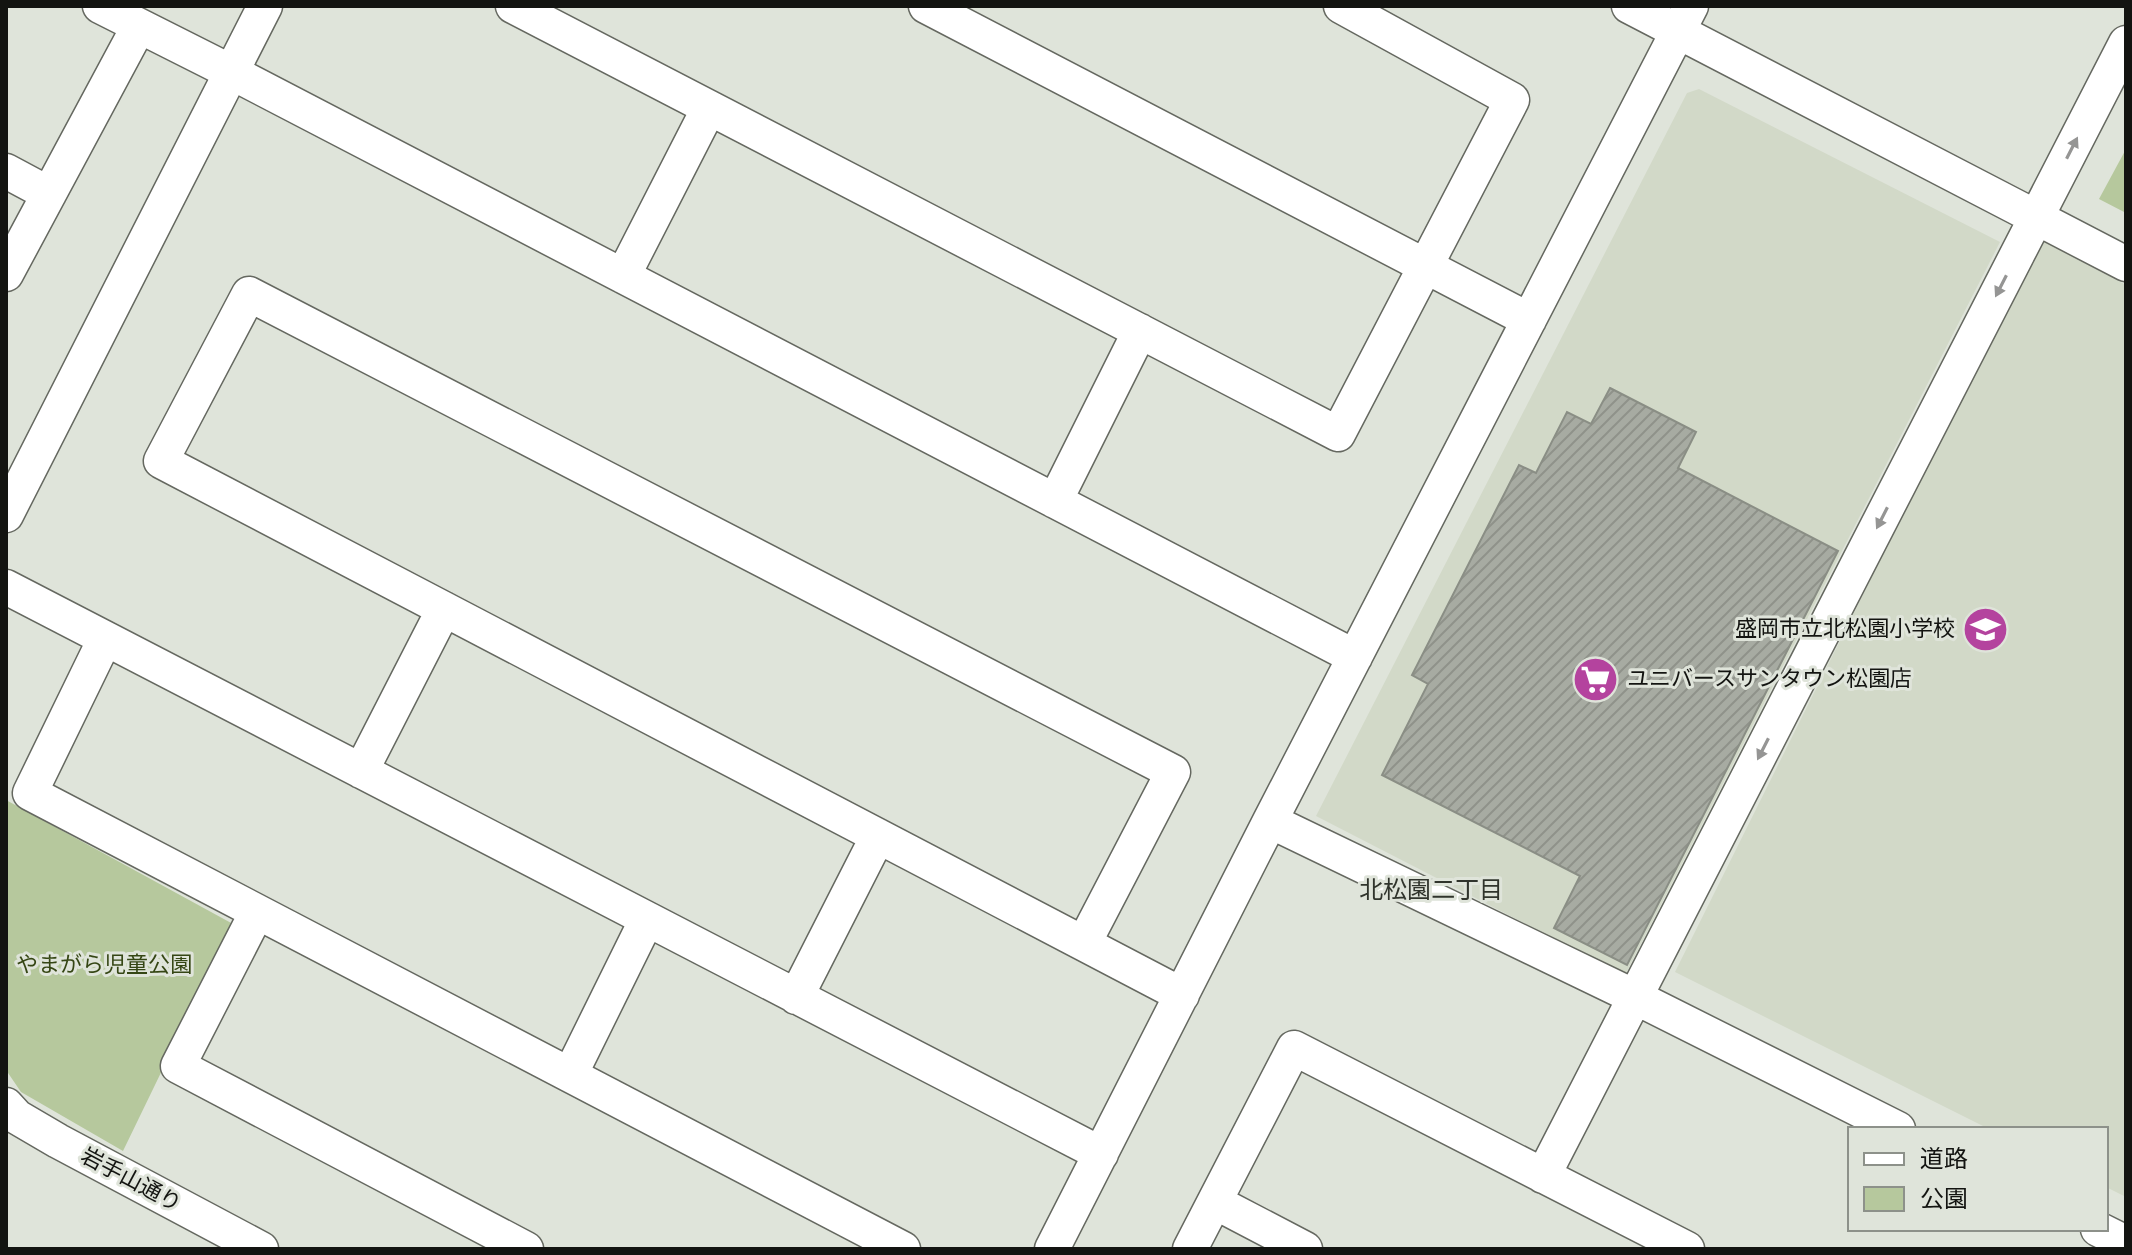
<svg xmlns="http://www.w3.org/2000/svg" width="2132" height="1255" viewBox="0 0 2132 1255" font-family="Karla,'Noto Sans JP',sans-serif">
	<defs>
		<pattern id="building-hatch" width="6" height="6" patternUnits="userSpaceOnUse" patternTransform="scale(2)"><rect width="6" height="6" fill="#a7aba2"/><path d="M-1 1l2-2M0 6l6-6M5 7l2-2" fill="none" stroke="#8f928a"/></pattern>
	</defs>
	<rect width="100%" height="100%" fill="#dfe4da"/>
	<!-- built -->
	<path fill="#d2d9c8" d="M1699,89l301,153 -375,733 -309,-159 371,-723z
		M2040,239l86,46v912l-20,-10v-58h-117l-314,-157z"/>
	<!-- green -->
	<path fill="#b6c89d" d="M2126,149v64l-27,-14z
		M6,800l227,124 -110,227 -102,-59 -15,-22z"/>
	<!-- building -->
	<path fill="url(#building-hatch)" stroke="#8a8e85" stroke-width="2" d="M1610,388l86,44 -18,36 160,83 -211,414 -73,-37 26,-52 -198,-101 46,-91 -16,-9 107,-210 17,8 31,-61 24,12z"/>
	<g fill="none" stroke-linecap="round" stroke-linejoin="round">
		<defs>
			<path id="minor" d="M100,6l131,66 1124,585
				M513,6l825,428 174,-334 -171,-94
				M926,6l603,314
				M1629,6l497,258
				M6,171l43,23
				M6,274l133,-248
				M623,276l86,-168
				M1055,501l85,-170
				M6,515l259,-509
				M6,587l1095,567
				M105,639l-75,154 873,456
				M361,771l83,-162
				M1270,821l365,176 263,132
				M257,912l-79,154 348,183
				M1084,943l89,-171 -924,-478 -88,167 1021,534
				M796,997l82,-161
				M570,1075l77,-156
				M6,1105l11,12 41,24 203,108
				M1543,1176l583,-1133
				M1215,1202l90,47
				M2098,1229l28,14
				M1052,1249l218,-428 421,-815
				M1190,1249l104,-201 393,201"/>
		</defs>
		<!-- minor casing -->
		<use href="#minor" stroke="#656860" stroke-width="37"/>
		<!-- minor -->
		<use href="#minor" stroke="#fff" stroke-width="34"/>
	</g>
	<!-- one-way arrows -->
	<defs><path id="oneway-solid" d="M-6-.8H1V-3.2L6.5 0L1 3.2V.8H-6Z" transform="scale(2)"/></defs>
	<g fill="#959594">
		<use href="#oneway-solid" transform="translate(2072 148) rotate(-63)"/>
		<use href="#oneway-solid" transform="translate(2001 286) rotate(117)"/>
		<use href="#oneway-solid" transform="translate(1882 518) rotate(117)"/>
		<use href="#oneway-solid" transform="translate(1763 749) rotate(117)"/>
	</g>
	<!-- icons -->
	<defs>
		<symbol id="school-disc" viewBox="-11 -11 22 22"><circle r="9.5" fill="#b4439e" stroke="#dfe4da"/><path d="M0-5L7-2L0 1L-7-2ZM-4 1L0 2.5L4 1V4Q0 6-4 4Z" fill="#fff"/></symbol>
		<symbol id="supermarket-disc" viewBox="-11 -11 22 22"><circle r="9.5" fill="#b4439e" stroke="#dfe4da"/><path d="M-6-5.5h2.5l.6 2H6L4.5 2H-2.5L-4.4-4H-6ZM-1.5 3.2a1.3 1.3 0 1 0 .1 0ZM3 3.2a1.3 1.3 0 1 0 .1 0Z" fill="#fff"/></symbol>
	</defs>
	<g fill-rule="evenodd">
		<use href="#school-disc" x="1960" y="604" width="51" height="51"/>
		<use href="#supermarket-disc" x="1570" y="654" width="51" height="51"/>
	</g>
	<g text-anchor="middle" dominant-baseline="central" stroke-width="6" stroke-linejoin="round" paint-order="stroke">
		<!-- poi labels -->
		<g font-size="22" fill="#131411" stroke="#dfe4da" text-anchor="end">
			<text x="1955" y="629">盛岡市立北松園小学校</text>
			<text x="1627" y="679" text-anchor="start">ユニバースサンタウン松園店</text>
		</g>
		<!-- park labels -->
		<g font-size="22" fill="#354614" stroke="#dfe4da">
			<text x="104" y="965">やまがら児童公園</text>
		</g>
		<!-- street labels -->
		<g font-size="22" fill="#131411" stroke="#dfe4da">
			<text transform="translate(131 1180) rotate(28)">岩手山通り</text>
		</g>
		<!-- neighbourhood labels -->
		<g font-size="24" fill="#30342c" stroke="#dfe4da">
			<text x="1431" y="890">北松園二丁目</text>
		</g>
	</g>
	<!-- border -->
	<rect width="2132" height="1255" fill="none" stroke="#131411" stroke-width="16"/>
	<!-- legend -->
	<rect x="1848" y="1127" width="260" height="104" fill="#dfe4da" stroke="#8d918a" stroke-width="2"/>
	<rect x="1864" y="1153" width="40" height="12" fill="#ffffff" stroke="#8d918a" stroke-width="2"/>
	<text x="1920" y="1167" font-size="24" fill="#131411">道路</text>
	<rect x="1864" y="1187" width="40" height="24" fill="#b6c89d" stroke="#8d918a" stroke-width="2"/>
	<text x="1920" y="1207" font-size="24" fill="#131411">公園</text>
</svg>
